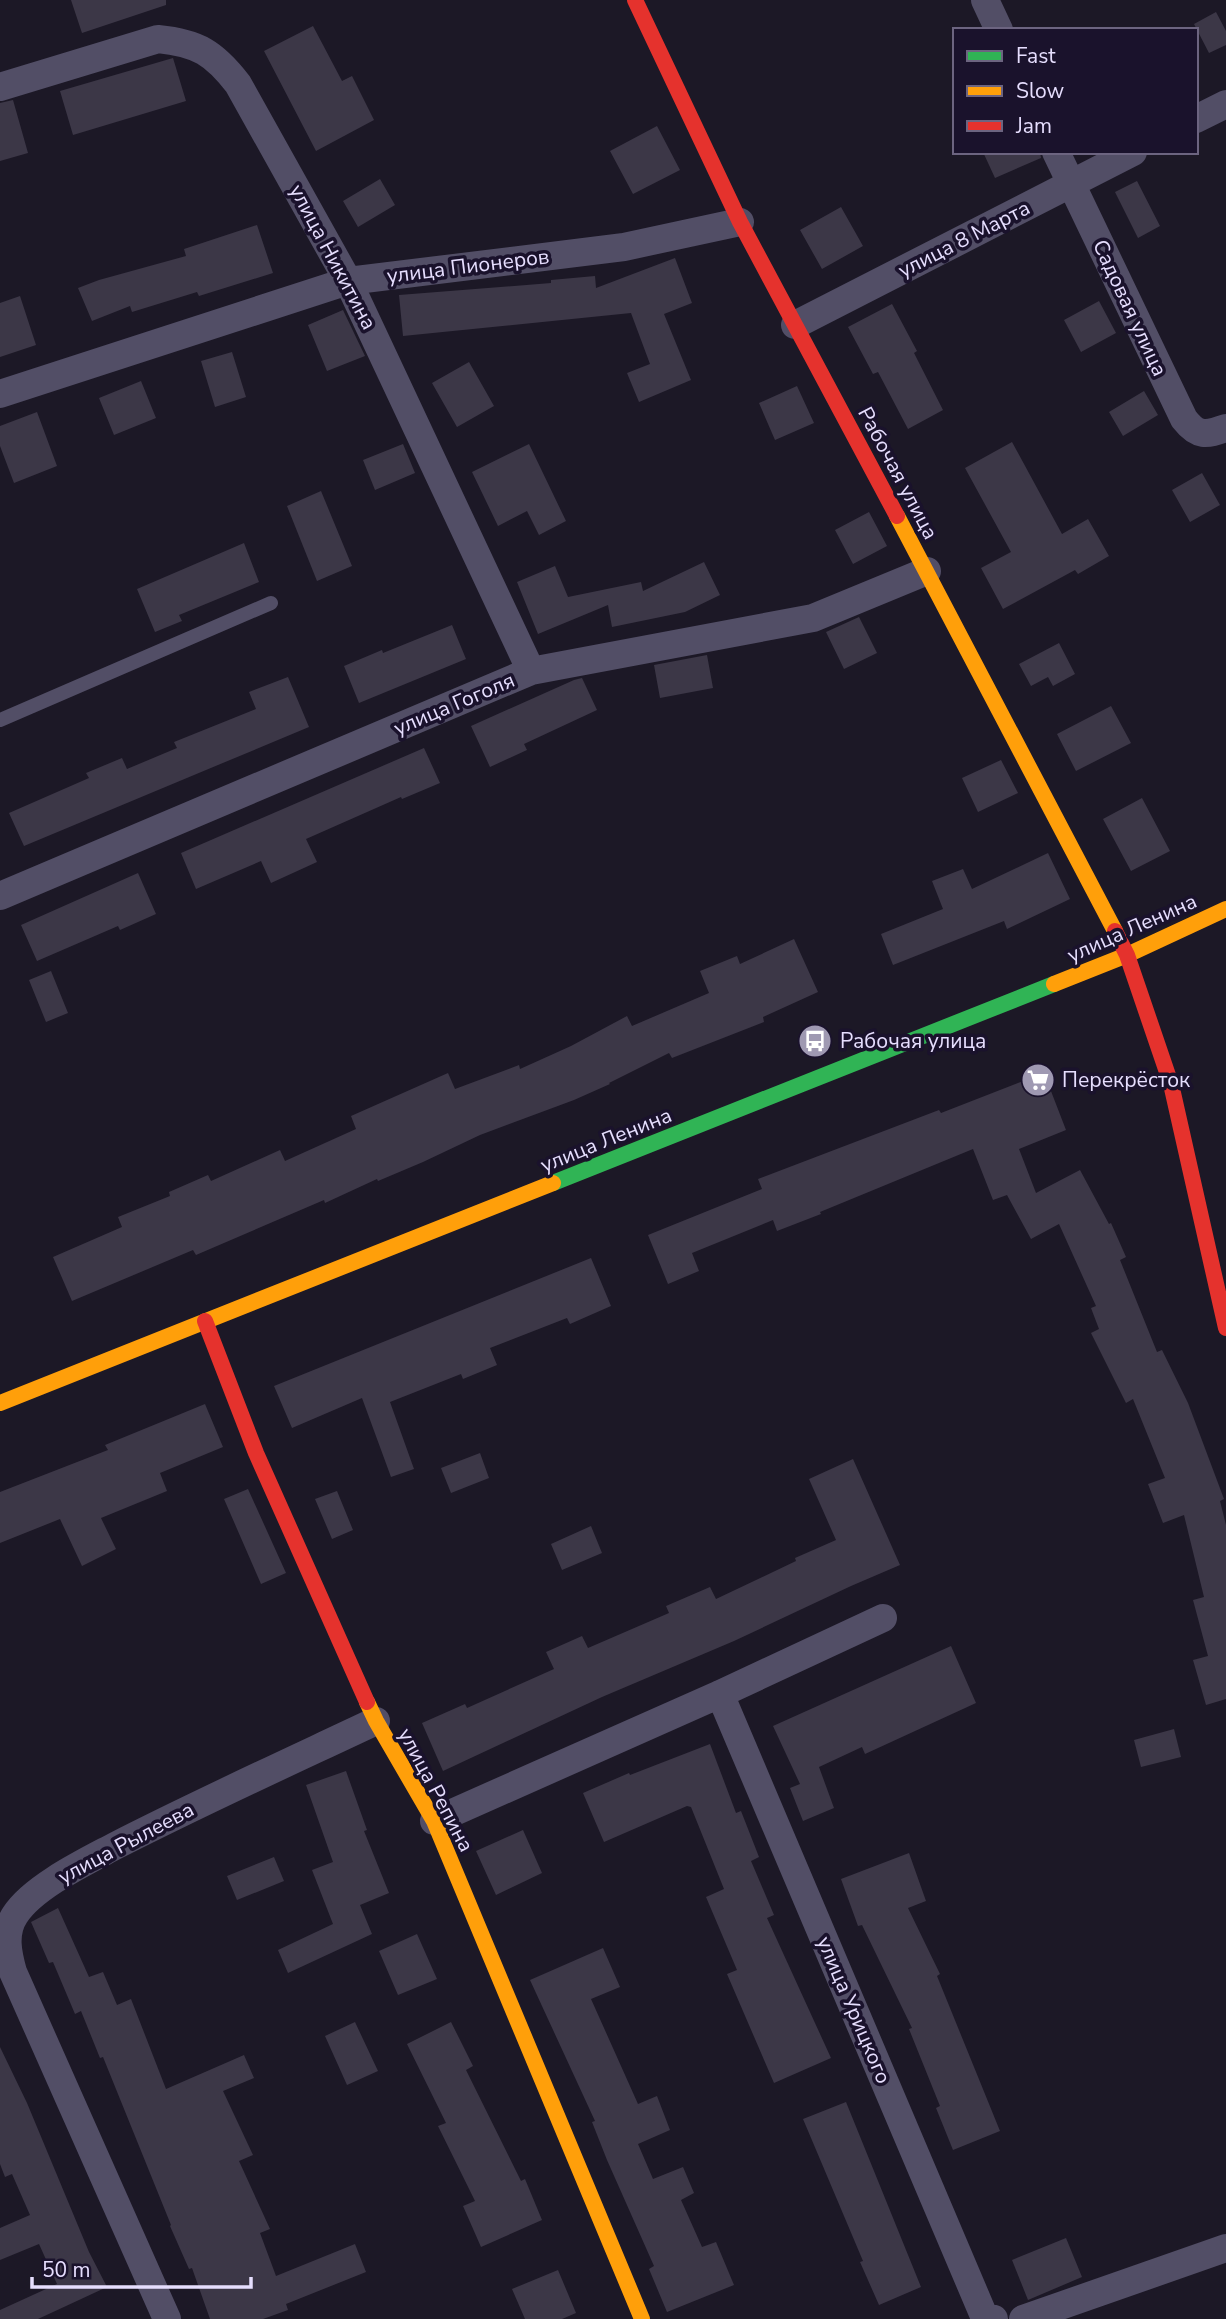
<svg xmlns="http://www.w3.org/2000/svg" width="1226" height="2319" viewBox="0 0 1226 2319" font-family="'Nunito Sans',sans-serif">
	<rect width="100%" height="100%" fill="#1c1826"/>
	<!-- building -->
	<path fill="#3c3747" d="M71,0h95v5l-84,28z
		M1216,12l10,19v14l-17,8 -15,-29z
		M313,26l29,55 10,-5 22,44 -58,31 -52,-100z
		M173,58l13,43 -113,34 -13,-44z
		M13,100l15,53 -28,8v-58z
		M657,126l23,44 -47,24 -23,-43z
		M983,152h57l1,6 -46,20z
		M380,179l15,26 -37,22 -15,-26z
		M1137,181l23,45 -22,12 -23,-46z
		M841,207l22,39 -41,23 -22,-39z
		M257,225l16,48 -74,23 -2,-4 -65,20 -2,-6 -38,15 -14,-33 21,-8 87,-24 -2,-7z
		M675,258l17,45 -28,11 27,66 -52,22 -12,-29 23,-9 -19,-51 -228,23 -4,-41 152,-12v-3l44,-4 1,12z
		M20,296l16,49 -36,12v-54z
		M1099,301l17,32 -35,19 -17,-32z
		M892,304l25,47 -3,2 29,57 -35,19 -30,-57 -5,2 -25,-47z
		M343,310l22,46 -38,15 -19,-46z
		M232,352l14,45 -31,10 -14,-46z
		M469,362l25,44 -37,21 -25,-44z
		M141,381l15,37 -42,17 -15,-37z
		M797,386l17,37 -39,17 -16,-37z
		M1144,391l14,24 -35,21 -14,-24z
		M37,412l20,54 -43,17 -14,-37v-20z
		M1012,442l50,92 26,-15 21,37 -31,18 -3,-4 -72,39 -22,-41 30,-16 -46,-84z
		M403,444l12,29 -40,17 -12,-30z
		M529,444l37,77 -27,14 -12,-24 -29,15 -26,-54z
		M1202,473l18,32 -30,17 -18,-32z
		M321,491l31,75 -35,15 -30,-75z
		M869,512l18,34 -34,18 -18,-34z
		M244,543l15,39 -80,33 3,6 -27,11 -18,-43z
		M704,562l16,33 -35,17 -73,15 -4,-22 -70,29 -21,-52 38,-16 13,31 73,-15 2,9z
		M859,617l18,36 -33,16 -18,-37z
		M452,625l14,34 -107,44 -15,-37 38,-16 1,3z
		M1059,643l16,31 -22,12 -5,-9 -17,9 -12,-22z
		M707,655l6,33 -53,10 -6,-33z
		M288,677l21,50 -285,119 -15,-33 80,-35 -3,-5 36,-15 5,11 50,-21 -3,-6 82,-33 -7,-17z
		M582,678l15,32 -73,34 3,6 -37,17 -19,-41 103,-46z
		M1111,706l20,37 -55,28 -19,-37z
		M424,748l16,35 -38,16 -1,-2 -95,42 11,23 -46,21 -10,-22 -65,28 -15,-36z
		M1001,760l17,33 -40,19 -16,-34z
		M1142,798l28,53 -39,20 -28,-52z
		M1048,853l22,46 -63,30 -3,-8 -111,44 -12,-31 62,-25 -11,-28 31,-12 9,20z
		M138,873l18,41 -36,16 -2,-4 -81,35 -16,-36z
		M794,939l24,53 -55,25 1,5 -92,36 -3,-5 -60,30 1,1 -36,16 -94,35 -57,27 -45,19 -1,-2 -52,24 -1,-3 -128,55 -3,-5 -121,51 -19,-44 69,-30 -4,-10 52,-21 -1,-4 39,-17 3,6 69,-31 5,11 71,-32 -5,-13 97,-43 7,16 64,-24 1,4 51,-23 56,-30 5,10 77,-33 -9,-22 37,-15 3,8z
		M51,971l17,42 -22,9 -17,-42z
		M1044,1073l22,57 -47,19 17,44 44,-23 29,54 2,-1 15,34 -6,3 37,92 5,-2 26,53 36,96 -4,2 6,24v174l-20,6 -13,-45 15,-4 -15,-56 11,-3 -20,-82 -21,8 -15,-39 17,-6 -32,-79 -7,4 -35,-70 8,-4 -8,-21 5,-2 -37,-82 -28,15 -24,-44 -14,5 -20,-51 -153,63 1,2 -44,17 -4,-11 -81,33 7,18 -31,13 -20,-49 114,-46 -4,-10 181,-69 2,3z
		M591,1258l20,48 -41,18 -3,-6 -77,30 7,17 -34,14 -2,-5 -71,28 24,67 -23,8 -29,-79 -70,30 -18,-42z
		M205,1404l18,43 -63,26 7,18 -66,27 15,31 -34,17 -22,-47 -60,24v-51l108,-42 -3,-5z
		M480,1453l9,25 -38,15 -10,-25z
		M853,1459l47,106 -49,21 -117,55 -132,56 -159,74 -21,-48 43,-19 2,4 87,-39 -8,-17 36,-16 6,12 81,-35 -3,-7 44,-19 6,12 80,-38 -1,-3 41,-18 -27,-61z
		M248,1489l38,84 -25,11 -37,-85z
		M337,1491l16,39 -21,9 -17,-40z
		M591,1526l11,27 -40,17 -11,-26z
		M951,1646l25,57 -111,51 -3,-7 -43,20 15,41 -31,13 -13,-33 10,-4 -27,-58z
		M1174,1729l7,28 -40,10 -7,-27z
		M710,1744l26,69 5,-2 18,46 -8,4 23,54 -7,3 64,140 -57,25 -47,-109 10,-4 -31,-73 18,-8 -33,-82 -4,-1 -83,36 -21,-49 46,-20 1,2z
		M346,1771l21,59 -3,1 25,62 -29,12 12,29 -84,39 -10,-23 55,-26 -21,-54 21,-8 -27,-77z
		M523,1830l19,43 -46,22 -20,-44z
		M909,1853l17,48 -18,7 32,66 -3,2 63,155 -47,19 -17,-42 4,-2 -31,-77 3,-1 -50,-103 -4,1 -17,-47z
		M274,1857l10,24 -47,19 -10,-24z
		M58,1908l31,69 14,-5 14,33 14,-6 35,90 78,-34 10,23 -31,13 30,64 -14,6 31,68 -10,4 16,43 79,-32 11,28 -80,32 2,6 -25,9h-53l-18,-51 -3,1 -19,-43 1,-1 -68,-168 -3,1 -19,-47 -6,3 -22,-52 -4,1 -18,-41z
		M417,1934l20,45 -39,16 -19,-44z
		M603,1948l17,39 -29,12 47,105 19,-8 13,34 -32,14 15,35 30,-12 11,26 -13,7 21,47 14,-5 18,43 -67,27 -18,-43 5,-3 -47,-106 -15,-38 3,-1 -65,-141z
		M355,2022l23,49 -31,14 -22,-49z
		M451,2022l22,44 -7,4 55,111 4,-2 17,41 -61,27 -18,-41 12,-5 -37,-75 8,-3 -39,-79z
		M0,2047l27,56 62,149 18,35 -69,32h-38v-9l57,-26 -18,-40 -39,16v-32l30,-13 -18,-41 -7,3 -5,-13z
		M846,2102l75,185 -42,18 -19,-43 3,-1 -60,-142z
		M1066,2238l16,39 -54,23 -16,-40z
		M558,2270l18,43 -14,6h-37l-13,-30z"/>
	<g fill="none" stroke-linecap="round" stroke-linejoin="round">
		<!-- lane -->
		<path stroke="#524e66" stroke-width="14" d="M0,720l271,-117"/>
		<!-- street -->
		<path stroke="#524e66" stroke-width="28" d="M985,0l14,30
			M0,87l158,-48c40,4 56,14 80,45l110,197 183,390
			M1196,119l30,-15
			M1056,152l128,267c14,18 22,16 42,9
			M795,325l338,-173
			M0,394l348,-113 276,-34 116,-25
			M0,896l531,-225 282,-53 114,-47
			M720,1694l264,622 10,3
			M434,1821l286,-127 163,-76
			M167,2319l-154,-347c-5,-18 -10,-39 2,-57 18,-28 70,-53 100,-69 86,-44 174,-84 261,-125
			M1023,2319l203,-71"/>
		<!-- fast -->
		<path stroke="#30b455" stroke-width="16" d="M553,1183l501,-199"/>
		<!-- slow -->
		<path stroke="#ff9f0a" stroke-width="16" d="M897,516l218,415
			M1054,984l73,-29 99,-46
			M0,1403l553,-220
			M367,1702l9,19 58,100 208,498"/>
		<!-- jam -->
		<path stroke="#e5322d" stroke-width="16" d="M635,0l105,222 157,294
			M1115,931l12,24 44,129 55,244
			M205,1321l51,132 111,249"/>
	</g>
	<!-- icons -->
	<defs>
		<symbol id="bus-disc" viewBox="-11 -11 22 22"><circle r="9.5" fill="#9f99b2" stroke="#1a122c"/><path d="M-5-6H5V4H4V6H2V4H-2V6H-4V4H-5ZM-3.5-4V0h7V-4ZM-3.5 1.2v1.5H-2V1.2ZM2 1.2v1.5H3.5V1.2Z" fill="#fff"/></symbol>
		<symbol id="supermarket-disc" viewBox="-11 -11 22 22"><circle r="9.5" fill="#9f99b2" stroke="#1a122c"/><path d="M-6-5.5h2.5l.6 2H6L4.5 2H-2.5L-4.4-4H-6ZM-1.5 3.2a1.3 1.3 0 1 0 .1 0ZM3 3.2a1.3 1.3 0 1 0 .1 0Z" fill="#fff"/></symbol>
	</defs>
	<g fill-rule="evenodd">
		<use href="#bus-disc" x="796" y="1022" width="38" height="38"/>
		<use href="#supermarket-disc" x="1019" y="1061" width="38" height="38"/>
	</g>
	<g text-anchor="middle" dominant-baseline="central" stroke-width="7" stroke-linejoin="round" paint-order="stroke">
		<!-- street labels -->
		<g font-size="21" fill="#e6defe" stroke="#1a122c">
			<text transform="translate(964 239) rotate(-27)">улица 8 Марта</text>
			<text transform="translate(333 257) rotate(62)">улица Никитина</text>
			<text transform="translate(468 266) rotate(-7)">улица Пионеров</text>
			<text transform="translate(1130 308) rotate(65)">Садовая улица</text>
			<text transform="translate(898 473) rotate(62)">Рабочая улица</text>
			<text transform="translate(454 704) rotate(-23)">улица Гоголя</text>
			<text transform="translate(1132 928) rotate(-24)">улица Ленина</text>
			<text transform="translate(606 1140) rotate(-22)">улица Ленина</text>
			<text transform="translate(436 1790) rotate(62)">улица Репина</text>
			<text transform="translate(126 1843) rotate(-28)">улица Рылеева</text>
			<text transform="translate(854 2010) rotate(67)">улица Урицкого</text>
		</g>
		<!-- poi labels -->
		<g font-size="21" fill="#e6defe" stroke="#1a122c" text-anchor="start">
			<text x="840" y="1041">Рабочая улица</text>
			<text x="1062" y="1080">Перекрёсток</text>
		</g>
	</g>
	<!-- legend -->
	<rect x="953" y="28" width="245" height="126" fill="#1a122c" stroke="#6c6480" stroke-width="2"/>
	<rect x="967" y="51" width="35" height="10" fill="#30b455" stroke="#6c6480" stroke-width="2"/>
	<text x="1016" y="63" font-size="21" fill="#e6defe">Fast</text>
	<rect x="967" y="86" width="35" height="10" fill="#ff9f0a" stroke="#6c6480" stroke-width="2"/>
	<text x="1016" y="98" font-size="21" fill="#e6defe">Slow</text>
	<rect x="967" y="121" width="35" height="10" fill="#e5322d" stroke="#6c6480" stroke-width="2"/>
	<text x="1016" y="133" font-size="21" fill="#e6defe">Jam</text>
	<!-- scale -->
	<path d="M32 2277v10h219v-10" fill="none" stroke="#e6defe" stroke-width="3.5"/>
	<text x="42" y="2277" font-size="21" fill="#e6defe" stroke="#1a122c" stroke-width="5" paint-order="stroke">50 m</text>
</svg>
